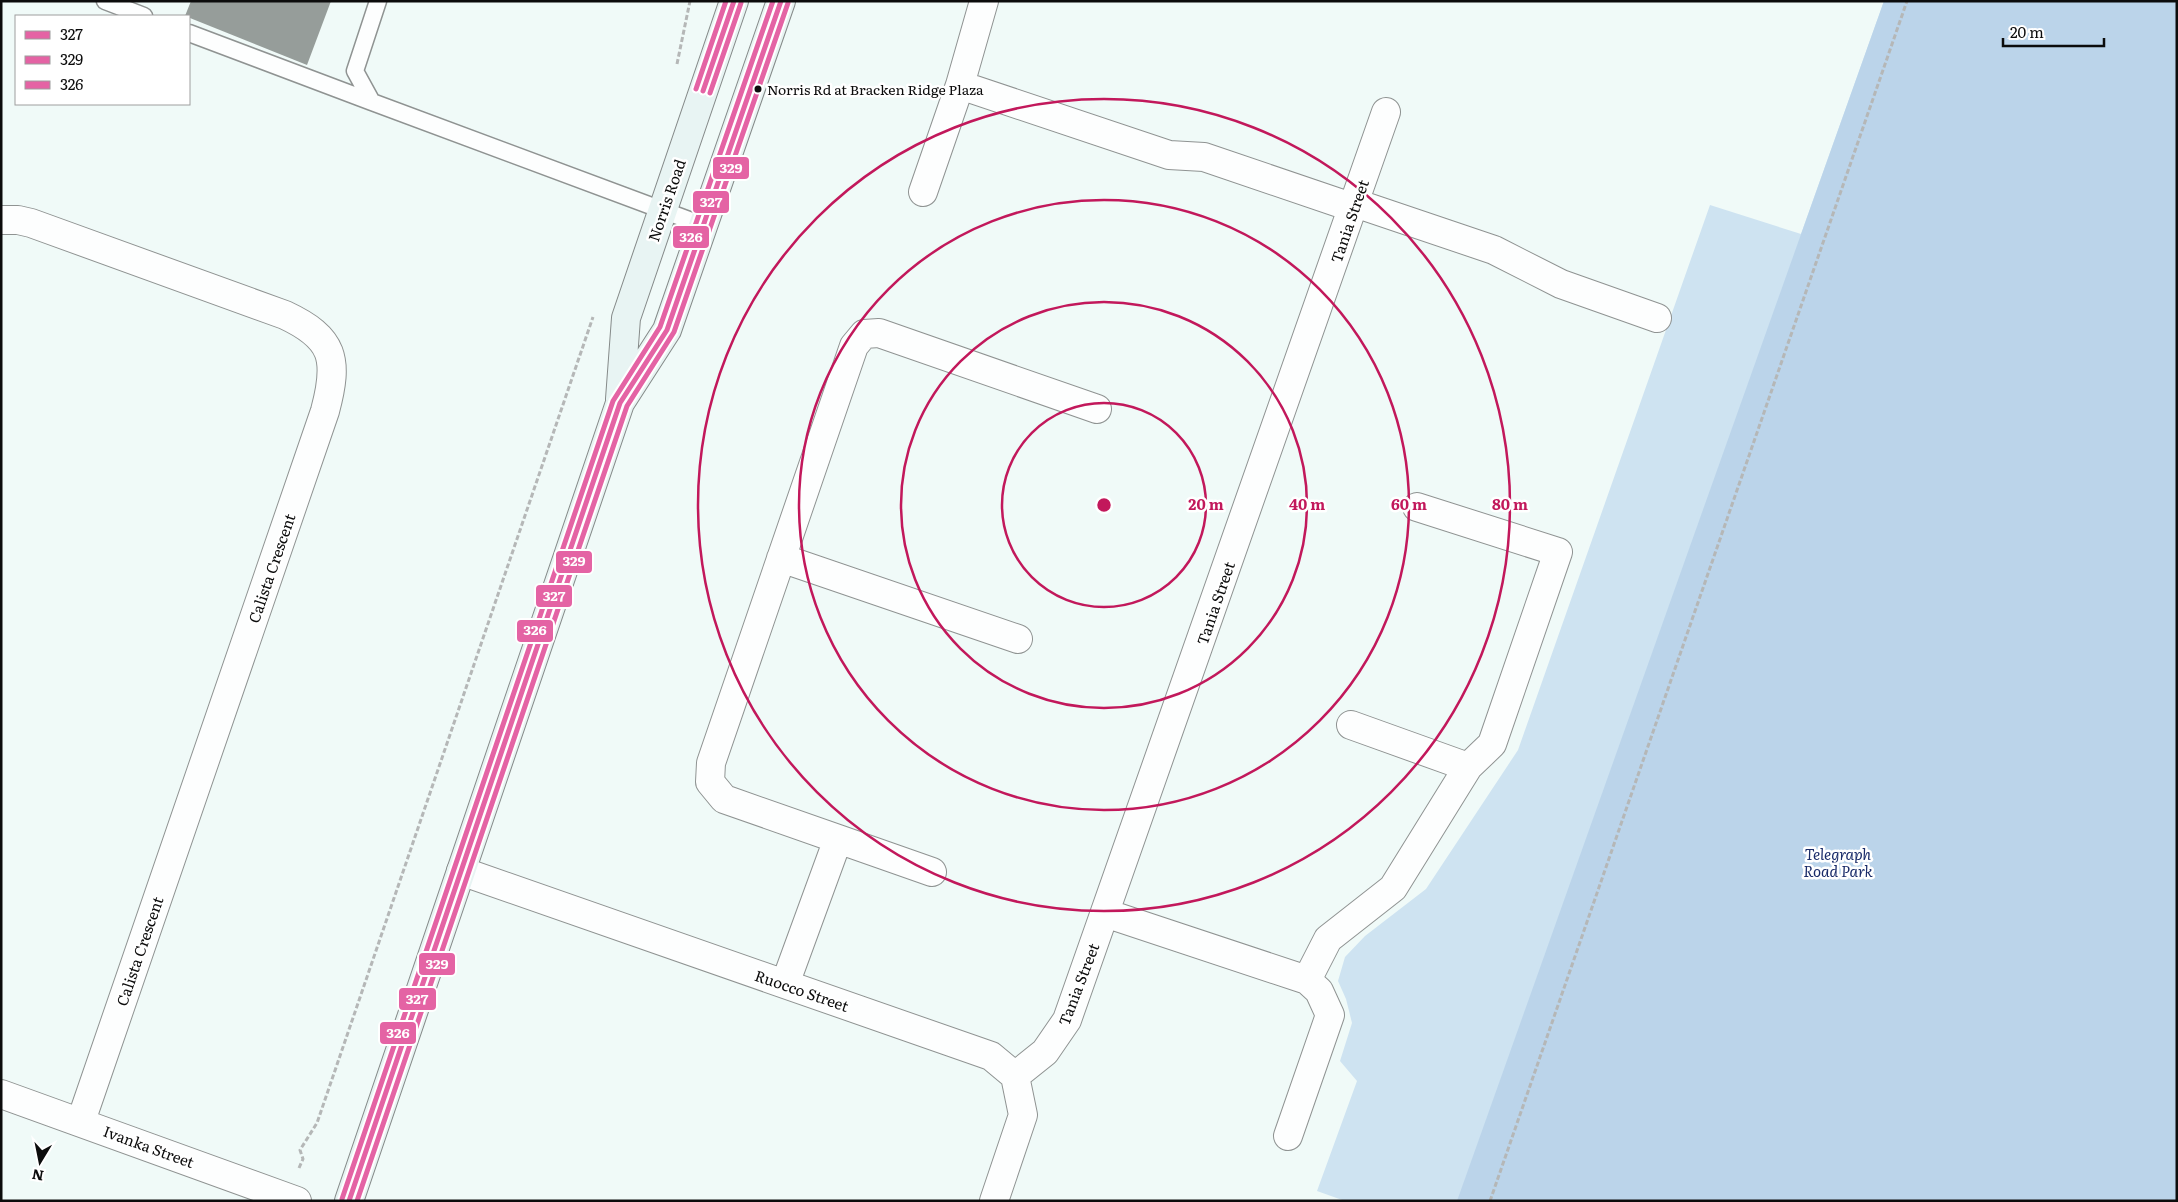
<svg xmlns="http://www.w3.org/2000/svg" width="2178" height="1202" viewBox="0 0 2178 1202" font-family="Literata,serif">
	<rect width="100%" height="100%" fill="#f0faf8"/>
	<!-- green -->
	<path fill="#cee3f1" d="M1884,1h293v1200h-832l-28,-10 40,-110 -17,-20 12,-38 -6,-24 -8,-18 7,-24 20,-21 61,-47 92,-139 192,-545 91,29z"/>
	<!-- forest -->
	<path fill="#bbd4ea" d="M1884,1h293v1200h-720z"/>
	<!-- building -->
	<path fill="#969d9a" d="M191,1h140l-24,64 -122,-49z"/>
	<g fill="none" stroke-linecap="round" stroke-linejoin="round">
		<defs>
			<path id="service" d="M105,1l39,15
				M378,1l-23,70 17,31 333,124
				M189,33l183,69"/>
			<path id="minor" d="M960,85l24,-84
				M923,192l37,-107 209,70 35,2 150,51
				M1355,203l139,47 67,34 96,34
				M1,220h17l13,3 254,92c49,23 54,44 40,96l-244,710
				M781,558l237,81
				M1351,725l117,42
				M838,839l94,33
				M461,871l530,185 24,20 8,39 -29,86
				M1105,913l202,67 12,11 11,24 -42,121
				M1307,980l21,-41 65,-51 75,-121 24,-23 66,-192 -141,-45
				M785,984l53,-145 -114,-40 -14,-17 1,-19 143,-417 10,-12 15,-1 218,76
				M1015,1076l30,-24 22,-32 319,-908
				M1,1094l296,107"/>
			<path id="secondary" d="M620,399l6,-81 108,-317
				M349,1201l271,-798 47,-73 114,-329"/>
		</defs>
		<!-- service casing -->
		<use href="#service" stroke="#8f9392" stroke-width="19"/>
		<!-- minor casing -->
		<use href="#minor" stroke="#8f9392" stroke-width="30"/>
		<!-- secondary casing -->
		<use href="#secondary" stroke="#858a89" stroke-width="30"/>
		<!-- path -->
		<path stroke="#b5b7b7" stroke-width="3" stroke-dasharray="5 2.5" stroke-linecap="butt" d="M677,64l13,-63
			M299,1168l4,-9 -3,-9 17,-27 276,-806
			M1490,1201l417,-1200"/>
		<!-- service -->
		<use href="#service" stroke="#fdfefe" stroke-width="16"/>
		<!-- minor -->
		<use href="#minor" stroke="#fdfefe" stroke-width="28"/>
		<!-- secondary -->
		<use href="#secondary" stroke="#e8f4f3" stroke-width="28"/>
		<defs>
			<path id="bus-1" d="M703,91l31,-90
				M349,1201l271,-798 47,-73 114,-329"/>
			<path id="bus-2" d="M710,93l31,-90
				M357,1201l270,-795 47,-74 114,-329"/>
			<path id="bus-3" d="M696,89l30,-88
				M342,1199l271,-798 47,-74 113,-326"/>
		</defs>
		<!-- bus-1 casing -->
		<use href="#bus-1" stroke="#fff" stroke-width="9"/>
		<!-- bus-2 casing -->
		<use href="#bus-2" stroke="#fff" stroke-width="9"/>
		<!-- bus-3 casing -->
		<use href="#bus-3" stroke="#fff" stroke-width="9"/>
		<!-- bus-1 -->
		<use href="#bus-1" stroke="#e463a4" stroke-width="5"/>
		<!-- bus-2 -->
		<use href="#bus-2" stroke="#e463a4" stroke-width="5"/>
		<!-- bus-3 -->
		<use href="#bus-3" stroke="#e463a4" stroke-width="5"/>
	</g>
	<!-- distance rings -->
	<g fill="none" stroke="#c2185b" stroke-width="2.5">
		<circle cx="1104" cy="505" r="102"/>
		<circle cx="1104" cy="505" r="203"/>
		<circle cx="1104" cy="505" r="305"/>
		<circle cx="1104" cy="505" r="406"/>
	</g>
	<!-- markers -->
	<circle fill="#0c0c0c" stroke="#fff" stroke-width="2" cx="758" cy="89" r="4.5"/>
	<g text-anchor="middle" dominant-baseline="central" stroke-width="5" stroke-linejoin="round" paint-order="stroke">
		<!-- bus labels -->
		<g font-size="14" fill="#0c0c0c" stroke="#fff" text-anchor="start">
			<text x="767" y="89">Norris Rd at Bracken Ridge Plaza</text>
		</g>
		<!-- street labels -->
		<g font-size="15" fill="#0c0c0c" stroke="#fff">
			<text transform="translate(666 200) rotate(-71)">Norris Road</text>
			<text transform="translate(1349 221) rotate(-71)">Tania Street</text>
			<text transform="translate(271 568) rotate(-71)">Calista Crescent</text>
			<text transform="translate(1215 603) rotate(-71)">Tania Street</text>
			<text transform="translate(139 951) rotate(-71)">Calista Crescent</text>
			<text transform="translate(1078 984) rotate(-69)">Tania Street</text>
			<text transform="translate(802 990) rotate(19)">Ruocco Street</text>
			<text transform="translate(149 1146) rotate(20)">Ivanka Street</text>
		</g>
		<!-- park labels -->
		<g font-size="15" font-style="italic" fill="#182a68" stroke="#fff">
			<text x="1838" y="853">Telegraph<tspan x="1838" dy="17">Road Park</tspan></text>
		</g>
	</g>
	<circle cx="1104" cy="505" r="8" fill="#c2185b" stroke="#fff" stroke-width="2.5"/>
	<g font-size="15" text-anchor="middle" font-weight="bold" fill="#c2185b" stroke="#fff" stroke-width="5" stroke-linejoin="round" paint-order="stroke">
		<text x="1206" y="510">20 m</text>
		<text x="1307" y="510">40 m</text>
		<text x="1409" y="510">60 m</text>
		<text x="1510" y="510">80 m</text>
	</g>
	<g stroke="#fff" stroke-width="2">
		<rect x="712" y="156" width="38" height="24" rx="5" fill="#e463a4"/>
		<rect x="692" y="190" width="38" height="24" rx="5" fill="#e463a4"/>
		<rect x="672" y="225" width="38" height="24" rx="5" fill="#e463a4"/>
		<rect x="555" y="550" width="38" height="24" rx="5" fill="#e463a4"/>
		<rect x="535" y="584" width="38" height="24" rx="5" fill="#e463a4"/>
		<rect x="516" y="619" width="38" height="24" rx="5" fill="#e463a4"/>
		<rect x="418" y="952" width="38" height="24" rx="5" fill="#e463a4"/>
		<rect x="398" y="987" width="39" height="24" rx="5" fill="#e463a4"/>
		<rect x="379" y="1021" width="38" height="24" rx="5" fill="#e463a4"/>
	</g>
	<g font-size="14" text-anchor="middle" font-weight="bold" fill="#fff">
		<text x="731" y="173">329</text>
		<text x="711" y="207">327</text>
		<text x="691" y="242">326</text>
		<text x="574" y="566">329</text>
		<text x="554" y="601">327</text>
		<text x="535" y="635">326</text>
		<text x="437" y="969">329</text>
		<text x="417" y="1004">327</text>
		<text x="398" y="1038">326</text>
	</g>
	<!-- border -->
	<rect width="2178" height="1202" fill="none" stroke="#0c0c0c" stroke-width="5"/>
	<!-- legend -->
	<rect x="15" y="15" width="175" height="90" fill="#ffffff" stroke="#9e9e9e"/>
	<rect x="25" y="31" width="25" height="8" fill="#e463a4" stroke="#9e9e9e"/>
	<text x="60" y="40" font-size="15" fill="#0c0c0c">327</text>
	<rect x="25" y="56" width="25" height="8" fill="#e463a4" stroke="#9e9e9e"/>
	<text x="60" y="65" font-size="15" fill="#0c0c0c">329</text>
	<rect x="25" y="81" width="25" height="8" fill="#e463a4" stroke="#9e9e9e"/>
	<text x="60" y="90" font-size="15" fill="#0c0c0c">326</text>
	<!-- north arrow -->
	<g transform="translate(40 1162) rotate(190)" stroke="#ffffff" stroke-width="4" paint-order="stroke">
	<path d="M0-4L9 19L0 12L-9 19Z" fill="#0c0c0c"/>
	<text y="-8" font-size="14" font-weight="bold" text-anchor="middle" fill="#0c0c0c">N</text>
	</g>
	<!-- scale -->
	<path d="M2003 38v8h101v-8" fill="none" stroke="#0c0c0c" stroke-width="2.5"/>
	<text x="2010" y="38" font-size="15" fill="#0c0c0c" stroke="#ffffff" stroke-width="4" paint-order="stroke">20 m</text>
</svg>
